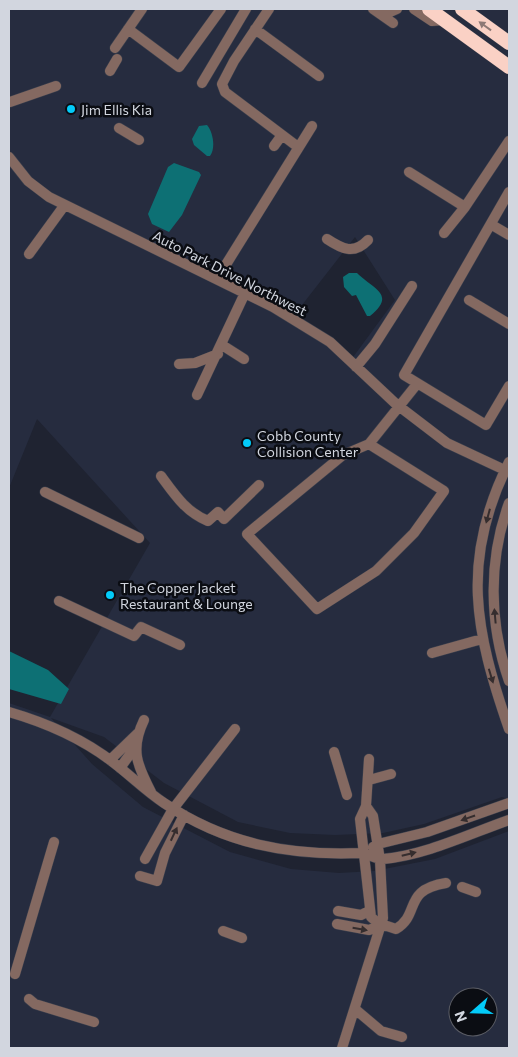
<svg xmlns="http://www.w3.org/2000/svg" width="518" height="1057" viewBox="0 0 518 1057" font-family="Commissioner,sans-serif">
	<rect width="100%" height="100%" fill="#1f2331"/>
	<!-- built -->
	<path fill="#262c3f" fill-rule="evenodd" d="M9,9h500v790l-7,-2 -78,27 -41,9 -48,2 -45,-2 -52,-11 -74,-39 -60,-46 -53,-19 41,46 51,43 87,45 61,17 48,4 35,-2 61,-12 74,-28v217h-500v-345l41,14 100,-174 -113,-124 -28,69zM355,237l40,63 -47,64 -53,-50zM458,997h30v30h-30z"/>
	<!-- water -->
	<path fill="#0d7074" d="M207,125c6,7 9,23 3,31h-3l-13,-11 -2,-6 7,-13z
		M174,163l25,9 2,3 -19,40 -13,17 -17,-8 -4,-10 20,-47z
		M349,273h8c16,16 40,21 13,43h-3l-11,-21 -4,1 -8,-9 -1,-10z
		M9,651l39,19 21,19 -8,15 -52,-15z"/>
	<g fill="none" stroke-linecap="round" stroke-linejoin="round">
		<defs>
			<path id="minor" d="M269,9l-35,52 -12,23 3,8 73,55
				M373,9l20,14
				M414,9l18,12 12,-1
				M379,13h9l9,-4
				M128,29l51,38 42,-58
				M255,29l64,47
				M115,48l27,-39
				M110,71l7,-12
				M202,83l44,-74
				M10,102l46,-16
				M119,128l20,12
				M274,146l8,-11
				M9,157l19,24 21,16 224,110 57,35 66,62 51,39 62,29
				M409,172l56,35
				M509,192l-105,183 82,50 23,-39
				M492,225l17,10
				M444,233l21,-26 44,-66
				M327,239c15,10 27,16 41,1
				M29,254l35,-48
				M217,279l95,-153
				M469,300l40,24
				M222,345l22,14
				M179,364l16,-1 23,-9
				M356,367l19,-23 37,-58
				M197,395l48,-102
				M369,444l-26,11 -96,79 70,75 59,-38 38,-38 30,-42 -75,-47 48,-60
				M509,462c-49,98 -34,169 0,267
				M161,476c14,19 25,36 47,45l10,-9 6,7 35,-34
				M45,492l94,46
				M509,503c-21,57 -20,121 0,178
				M59,601l75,35 7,-9 39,18
				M432,653l50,-14
				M9,712c38,11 73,26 105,51 17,13 32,28 50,40 61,41 125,53 197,50 8,0 14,7 22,6 43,-4 86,-25 126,-39
				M144,720c-14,29 -7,45 7,72
				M334,752l13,43
				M369,759l-3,47 -6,13 11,98 7,6 18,6c25,-15 6,-39 50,-46
				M110,760l28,-27
				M120,768l16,-22
				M369,780l22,-6
				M373,847l5,-3 49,-12 82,-29
				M145,859l28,-50 62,-80
				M140,876l17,5 8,-28 19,-38
				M462,887l14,5
				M338,911l23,4 8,-4
				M337,924l32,6 13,-5
				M223,931l19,7
				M15,974l39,-132
				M29,999l6,5 59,18
				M355,1009l26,22 21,6
				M342,1048l41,-130 -3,-58 -7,-44 -7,-10"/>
			<path id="highway" d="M429,9l80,58
				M462,9l47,34"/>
		</defs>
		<!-- minor casing -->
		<use href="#minor" stroke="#3c404d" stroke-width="11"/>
		<!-- highway casing -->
		<use href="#highway" stroke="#3c404d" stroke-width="15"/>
		<!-- minor -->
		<use href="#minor" stroke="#846961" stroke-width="10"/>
		<!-- highway -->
		<use href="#highway" stroke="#fad1c5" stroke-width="14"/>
	</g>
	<!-- one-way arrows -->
	<defs><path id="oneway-solid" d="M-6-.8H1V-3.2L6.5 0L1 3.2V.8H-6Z" transform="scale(1.25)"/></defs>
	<use fill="#8e7975" href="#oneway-solid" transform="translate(485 26) rotate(-144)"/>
	<g fill="#352d2e">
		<use href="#oneway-solid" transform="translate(488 516) rotate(105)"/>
		<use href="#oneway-solid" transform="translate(495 616) rotate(-95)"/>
		<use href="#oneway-solid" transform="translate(491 676) rotate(73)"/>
		<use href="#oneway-solid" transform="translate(468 818) rotate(161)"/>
		<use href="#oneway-solid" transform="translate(174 834) rotate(-65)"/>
		<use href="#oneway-solid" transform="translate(409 854) rotate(-14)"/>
		<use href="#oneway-solid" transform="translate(360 929) rotate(10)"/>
	</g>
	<!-- markers -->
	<g fill="#03cbf9" stroke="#0b0d13" stroke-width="2">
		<circle cx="71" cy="109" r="5"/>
		<circle cx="247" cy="443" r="5"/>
		<circle cx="110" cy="595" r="5"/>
	</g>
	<g text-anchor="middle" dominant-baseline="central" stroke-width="5" stroke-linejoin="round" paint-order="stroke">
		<!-- poi labels -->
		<g font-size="14" fill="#d2d6df" stroke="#0b0d13" text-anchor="start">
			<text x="81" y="109">Jim Ellis Kia</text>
			<text x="257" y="435">Cobb County<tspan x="257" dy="16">Collision Center</tspan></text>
			<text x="120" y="587">The Copper Jacket<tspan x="120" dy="16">Restaurant &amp; Lounge</tspan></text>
		</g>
		<!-- street labels -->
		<g font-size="14" fill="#d2d6df" stroke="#0b0d13">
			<text transform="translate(230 273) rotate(27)">Auto Park Drive Northwest</text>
		</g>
	</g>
	<!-- border -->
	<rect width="518" height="1057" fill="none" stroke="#d2d6df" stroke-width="20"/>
	<!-- north arrow -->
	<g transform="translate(473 1012) rotate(250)"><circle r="24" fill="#0b0d13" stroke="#5b5d65"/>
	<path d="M0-4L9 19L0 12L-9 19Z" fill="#03cbf9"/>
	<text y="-8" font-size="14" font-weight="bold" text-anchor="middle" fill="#d2d6df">N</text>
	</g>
</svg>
